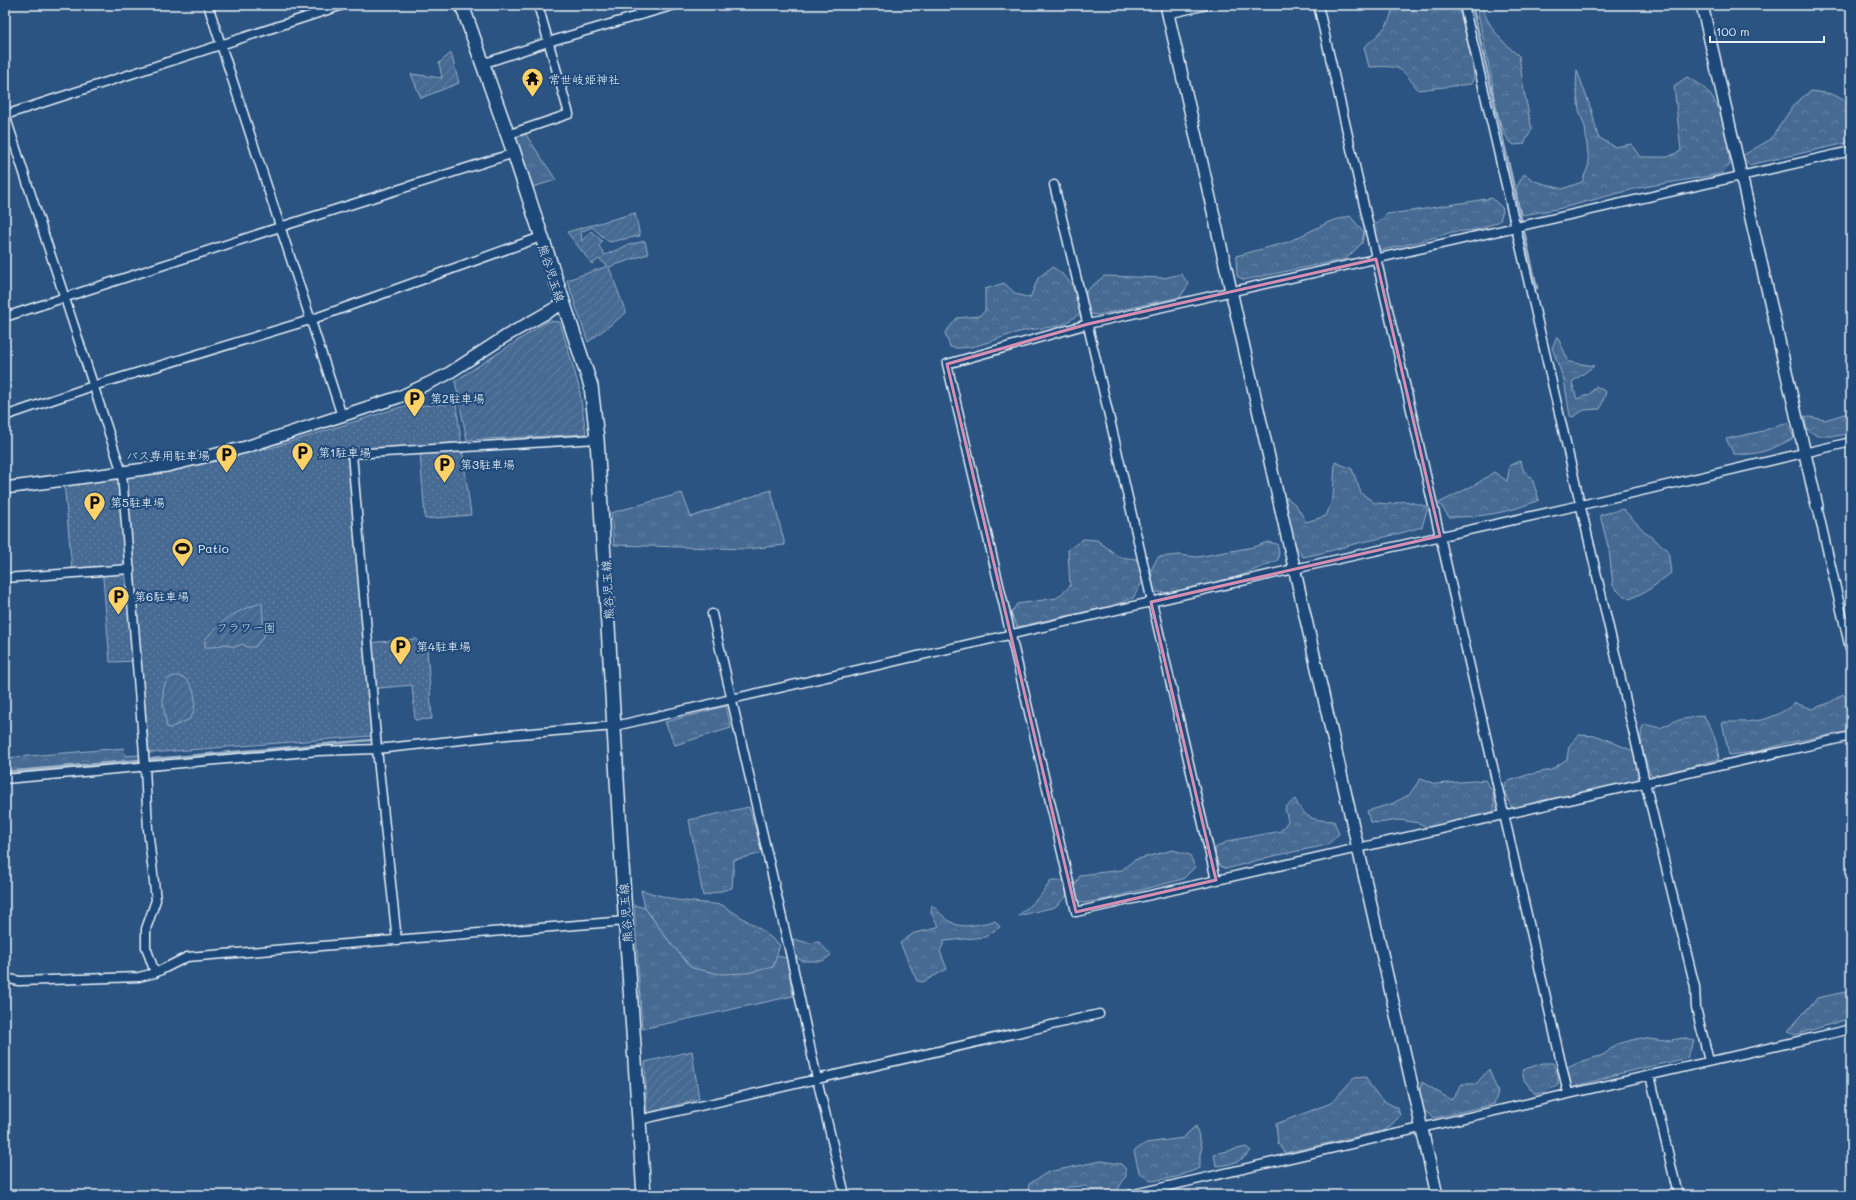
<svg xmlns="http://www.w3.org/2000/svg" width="1856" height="1200" viewBox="0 0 1856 1200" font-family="Mali,'Klee One',sans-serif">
	<defs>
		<pattern id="grass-tufts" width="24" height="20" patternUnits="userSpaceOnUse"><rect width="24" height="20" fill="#476b93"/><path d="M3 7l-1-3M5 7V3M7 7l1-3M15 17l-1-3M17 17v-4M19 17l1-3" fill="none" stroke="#6281a3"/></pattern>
		<pattern id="forest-crowns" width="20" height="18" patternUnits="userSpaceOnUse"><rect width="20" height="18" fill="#476b93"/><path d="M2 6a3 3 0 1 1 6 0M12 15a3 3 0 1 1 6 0" fill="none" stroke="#6281a3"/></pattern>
		<pattern id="park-dots" width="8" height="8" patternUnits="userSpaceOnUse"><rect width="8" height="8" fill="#476b93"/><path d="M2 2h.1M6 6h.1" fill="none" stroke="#6281a3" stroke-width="1.8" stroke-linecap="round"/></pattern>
		<pattern id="garden-furrows" width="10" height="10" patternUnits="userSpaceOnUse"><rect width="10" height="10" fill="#476b93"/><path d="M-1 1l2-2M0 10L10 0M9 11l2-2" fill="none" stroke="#6281a3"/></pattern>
	</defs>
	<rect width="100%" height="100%" fill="#2b5482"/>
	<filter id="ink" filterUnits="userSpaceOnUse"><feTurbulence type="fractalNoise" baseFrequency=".025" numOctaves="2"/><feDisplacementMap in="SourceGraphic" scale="8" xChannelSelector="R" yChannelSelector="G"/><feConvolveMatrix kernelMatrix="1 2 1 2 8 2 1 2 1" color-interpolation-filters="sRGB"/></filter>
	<g filter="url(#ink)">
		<!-- grass -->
		<path fill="url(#grass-tufts)" stroke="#98aec6" d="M525,133l31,47 -23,7 -18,-51z
			M771,490l14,55 -37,4 -134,-4 -3,-32 71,-20 9,24z
			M139,760l1,7 -135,12v-7z
			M634,905l11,3 27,37 101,22 3,-11 11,2 6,38 -151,33z"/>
		<!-- forest -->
		<path fill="url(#forest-crowns)" stroke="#98aec6" d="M1392,5h66l14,54 2,19 -3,6 -53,6c-18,-25 -18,-24 -49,-23l-5,-20c13,-11 29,-23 28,-42z
			M1476,5h5c9,24 19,35 38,51l5,35 8,38 -8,15 -9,1 -6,-3 -14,-30 -3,-31z
			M1577,70l15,42 6,25 17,10 16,-3 9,13h28l13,-6 -7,-65 13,-9c5,3 12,6 16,10 21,19 25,51 27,78l-9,9 -83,14 -76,20 -39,7 -4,-6 -3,-21 8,-14 11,7 27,8 20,-7 7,-18 -4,-37 -6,-17 -3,-24z
			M1811,91l21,3 19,10v38l-102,23 -7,-9 29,-17 24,-36z
			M1492,198l11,11 -3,12 -23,9 -25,2 -30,9 -40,9 -9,-1 -1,-21 15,-14 25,-3z
			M1350,216l14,16 -2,11 -16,16 -102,21 -7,-4 -1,-20 52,-14 43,-21z
			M1052,267c21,12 24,25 28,47 -6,3 -13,9 -19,11 -13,4 -29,3 -42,7 -20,5 -48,20 -69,15l-5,-14 12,-15 22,-2 6,-5v-22l19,-6 12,11 14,4 8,-20z
			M1181,274l8,10 -9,13 -82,18 -7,-1 -6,-5 1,-18 18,-15 60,2z
			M1557,336l12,26 25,4 -22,16 5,17 13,-5 6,-8 10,6 -6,17 -16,1 -11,7 -3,-1 -6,-36 -12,-32z
			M1851,412v21l-15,3h-19l-10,-7 -3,-13 21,4z
			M1788,423l6,15c-22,11 -35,18 -60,16l-8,-15 37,-8 18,-7z
			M1520,461l4,10 8,7 7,22c-28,12 -59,18 -90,17l-10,-14 39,-20 16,-11 13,9 3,-16z
			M1335,462l17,7 9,24 14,10 16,1 14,-3 20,5 2,4 -5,17c-23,7 -45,12 -68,17 -17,5 -34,10 -51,13 -15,-22 -18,-33 -17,-60l10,8 10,17 20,-6 7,-18z
			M1623,509l23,24 22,17 3,23 -21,16 -20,10 -9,-5 -8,-8 -4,-36 -9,-35z
			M1083,539l14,1 22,17 17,2 7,10 1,10 -11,19 -22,8 -94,21 -6,-14 6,-9 40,-6 13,-12 -2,-36z
			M1268,542l9,2 2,8 -1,8c-36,16 -85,36 -124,32l-3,-22 7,-13 22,-2 17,2 57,-10z
			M1843,694c8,15 10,22 3,38l-59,11 -32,9 -26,3 -7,-33c30,0 48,1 73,-19l17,6 17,-6z
			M726,706l5,22 -56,17 -10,-23z
			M1703,715c10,13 14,27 16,44l-63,17 -6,-2c-4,-14 -14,-37 -6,-50l16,4 15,-7z
			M1579,735l19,1 35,15 6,11 3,19 -53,14 -29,2 -22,4 -15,7h-11l-7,-14 1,-12 21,-7 24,-5 16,-11 2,-13z
			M124,748l1,8 15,-1 -1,5 -134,12v-14z
			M1420,779l16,5 49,-4 8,12 2,18 -14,8 -51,11 -11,-6 -20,-3 -21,3 -8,-1 -3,-11 24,-7 18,-9z
			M1295,799c10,20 17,21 39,22l5,13 -12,11 -58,12 -39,11h-6l-8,-5 -1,-15 13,-7 53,-10 7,-10 -3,-13z
			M749,807l14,46 -29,7 -2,28 -29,8 -14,-76z
			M1173,850l17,5 5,12 -12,12 -76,20 -23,4 -8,-2 -1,-15 5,-11 42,-5 12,-10z
			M1051,881h13l3,15 -12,11 -37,9 23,-21z
			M641,890l35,10 46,5 38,24 20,16 -7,22 -26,6 -27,1 -28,-6 -20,-23 -27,-37z
			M932,905c25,26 28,23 63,16l5,6 -15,10 -40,4 -5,10 7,18 -24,13 -6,-1 -17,-38 14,-10 15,-3 10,-4 -8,-13z
			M793,939l16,4 10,-1 12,13 -8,6h-21l-6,-4 -4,-7z
			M1845,992l6,2v24l-56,17 -7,-4 29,-33z
			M1640,1038l26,3 17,-3 11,3 -7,17 -69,16 -47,14 -8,-18 17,-8 23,-7 14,-11z
			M1543,1063h10l5,13v8l-14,9 -9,1 -11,-14 -2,-10z
			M1489,1069l9,24 -4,11 -60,14 -11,-8 -4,-18 3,-10 29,18 11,-16h14z
			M1366,1077c7,16 15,24 32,31l2,8 -14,14 -101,23 -7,-10 -2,-19 55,-21 23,-25z
			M1196,1126l6,21 -2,7v14l-23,9 -26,4 -12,-9 -5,-21 12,-8 37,-5 9,-9z
			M1246,1147l5,4c-10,11 -21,14 -35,15l-2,-12z
			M1101,1161l20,3 5,5v7l-9,15 -21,2 -10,-7 -18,1 -15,8h-26l2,-11 19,-12z"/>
		<!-- park -->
		<path fill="url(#park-dots)" stroke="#98aec6" d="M456,403l15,112 -46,4 -5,-67 -75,5 3,3 17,183 52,-4 2,9 8,-1 5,72 -17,1 -3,-35 -44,4 3,47 -222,17 -8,-92 -31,1 -8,-96 -30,3 -8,-87 112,-12 80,-21 15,-1 130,-41z"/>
		<!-- garden -->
		<path fill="url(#garden-furrows)" stroke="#98aec6" d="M451,53l8,30 -38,15 -10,-24 31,4 -3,-15z
			M635,213l5,23 -31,6 -17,-15 -11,5 1,9 9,-10 11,10 -3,5 6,9 23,-10 17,-4 3,13 -39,13 17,46 -38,29 -21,-62 41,-14 -9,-7 -7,5 -25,-32z
			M548,321l12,1 19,65 7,47 -119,6 -12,-59z
			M262,603l2,33 -9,11h-8l-4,-3 -9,3 -10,-3 -9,3h-10v-7c15,-19 33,-31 57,-37z
			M173,676c22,-2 27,28 17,43l-20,9 -3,-1c-2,-14 -11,-44 6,-51z
			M692,1051l7,48 -52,14 -2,-51z"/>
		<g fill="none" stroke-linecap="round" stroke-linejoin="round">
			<!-- stream -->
			<path stroke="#a0b6cb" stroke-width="2.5" d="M1472,5l65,283
				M5,772l366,-32"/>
			<defs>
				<path id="minor" d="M208,5l134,411
					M637,5l3,10
					M1318,5l250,1088
					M1464,5l181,777 50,205 1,21 13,53
					M1167,14l40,-9
					M482,64l66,-22 127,-37
					M507,135l62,-21 -31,-109
					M1851,151l-763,173 -141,40 129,548 775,-176
					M1054,185c57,231 108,464 162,695
					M5,317l275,-90 234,-74
					M5,416l88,-30 217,-66 231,-83
					M1817,506l34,147
					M5,578l125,-9
					M712,614l79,343 26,122 28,116
					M5,779l313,-28 59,-2 130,-14 108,-9 679,-157 287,-64 270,-63
					M397,941l-20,-192 -25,-295 245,-15
					M155,973l-9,-26v-18l10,-29 -8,-71 -3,-62 -23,-294 -117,-358 338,-110
					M5,978l14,3 120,-4 16,-4 32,-16 439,-36
					M1650,1075l28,120
					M639,1120l460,-106
					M1130,1195l721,-166"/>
				<path id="tertiary" d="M1166,5l271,1190
					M1702,5l115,501
					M5,488l162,-22 79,-19 153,-50 47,-22 60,-39 56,-32"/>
				<path id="primary" d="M462,5l52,148 77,233 6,53 27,459 20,297"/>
			</defs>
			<!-- minor casing -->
			<use href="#minor" stroke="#e8f1f8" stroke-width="11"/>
			<!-- tertiary casing -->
			<use href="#tertiary" stroke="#e8f1f8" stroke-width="14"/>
			<!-- primary casing -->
			<use href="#primary" stroke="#e8f1f8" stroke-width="16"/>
			<!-- minor -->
			<use href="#minor" stroke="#1f4a7a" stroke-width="8"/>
			<!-- tertiary -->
			<use href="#tertiary" stroke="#1f4a7a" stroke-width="11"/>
			<!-- primary -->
			<use href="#primary" stroke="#1f4a7a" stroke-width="13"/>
		</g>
	</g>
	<!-- marked area -->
	<path fill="none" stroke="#d78fb1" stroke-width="3" stroke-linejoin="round" d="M1376,259l64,277 -289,66 65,278 -140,32 -129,-548 141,-40z"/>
	<!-- icons -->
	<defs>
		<symbol id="temple-pin" viewBox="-11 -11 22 30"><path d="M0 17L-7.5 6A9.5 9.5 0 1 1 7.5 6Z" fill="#ffd166" stroke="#1f4a7a"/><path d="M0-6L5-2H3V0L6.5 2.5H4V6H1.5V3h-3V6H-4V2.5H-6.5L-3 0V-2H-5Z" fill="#111"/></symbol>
		<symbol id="parking-pin" viewBox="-11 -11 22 30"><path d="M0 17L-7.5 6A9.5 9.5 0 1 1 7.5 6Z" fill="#ffd166" stroke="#1f4a7a"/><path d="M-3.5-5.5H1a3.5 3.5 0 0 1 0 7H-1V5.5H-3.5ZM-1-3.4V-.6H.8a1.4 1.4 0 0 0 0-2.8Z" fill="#111"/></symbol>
		<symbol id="stadium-pin" viewBox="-11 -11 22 30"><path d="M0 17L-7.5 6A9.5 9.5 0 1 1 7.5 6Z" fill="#ffd166" stroke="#1f4a7a"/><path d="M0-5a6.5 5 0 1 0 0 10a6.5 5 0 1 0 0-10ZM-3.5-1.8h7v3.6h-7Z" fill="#111"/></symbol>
	</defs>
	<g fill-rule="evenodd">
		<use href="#temple-pin" x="520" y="66" width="25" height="34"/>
		<use href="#parking-pin" x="402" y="386" width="25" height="34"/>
		<use href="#parking-pin" x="290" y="440" width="25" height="34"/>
		<use href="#parking-pin" x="214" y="442" width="25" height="34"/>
		<use href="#parking-pin" x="432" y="452" width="25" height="34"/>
		<use href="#parking-pin" x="82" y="490" width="25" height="34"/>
		<use href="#stadium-pin" x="170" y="536" width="25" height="34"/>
		<use href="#parking-pin" x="106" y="584" width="25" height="34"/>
		<use href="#parking-pin" x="388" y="634" width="25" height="34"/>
	</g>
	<g text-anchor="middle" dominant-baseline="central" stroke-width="4" stroke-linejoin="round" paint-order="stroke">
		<!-- poi labels -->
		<g font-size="12" fill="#e8f1f8" stroke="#1f4a7a" text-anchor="start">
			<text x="548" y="79">常世岐姫神社</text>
			<text x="430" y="398">第2駐車場</text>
			<text x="318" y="452">第1駐車場</text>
			<text x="210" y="455" text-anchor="end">バス専用駐車場</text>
			<text x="460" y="464">第3駐車場</text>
			<text x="110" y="502">第5駐車場</text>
			<text x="198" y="548">Patio</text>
			<text x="134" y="596">第6駐車場</text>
			<text x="416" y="646">第4駐車場</text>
		</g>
		<!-- street labels -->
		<g font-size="12" fill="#e8f1f8" stroke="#1f4a7a">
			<text transform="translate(552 273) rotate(72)">熊谷児玉線</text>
			<text transform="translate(607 590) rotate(-93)">熊谷児玉線</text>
			<text transform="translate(625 913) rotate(-94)">熊谷児玉線</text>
		</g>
		<!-- park labels -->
		<g font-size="12" fill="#d0dde9" stroke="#1f4a7a">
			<text x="246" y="627">フラワー園</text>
		</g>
	</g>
	<!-- margin -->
	<rect width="1856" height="1200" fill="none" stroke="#1f4a7a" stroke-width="20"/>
	<rect x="10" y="10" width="1836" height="1180" fill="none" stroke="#e8f1f8" stroke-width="1.5" filter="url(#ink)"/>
	<!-- scale -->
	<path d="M1710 36v6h114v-6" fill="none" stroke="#e8f1f8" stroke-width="2"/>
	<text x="1716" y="36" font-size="12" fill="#e8f1f8" stroke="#1f4a7a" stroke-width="3" paint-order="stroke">100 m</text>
</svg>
